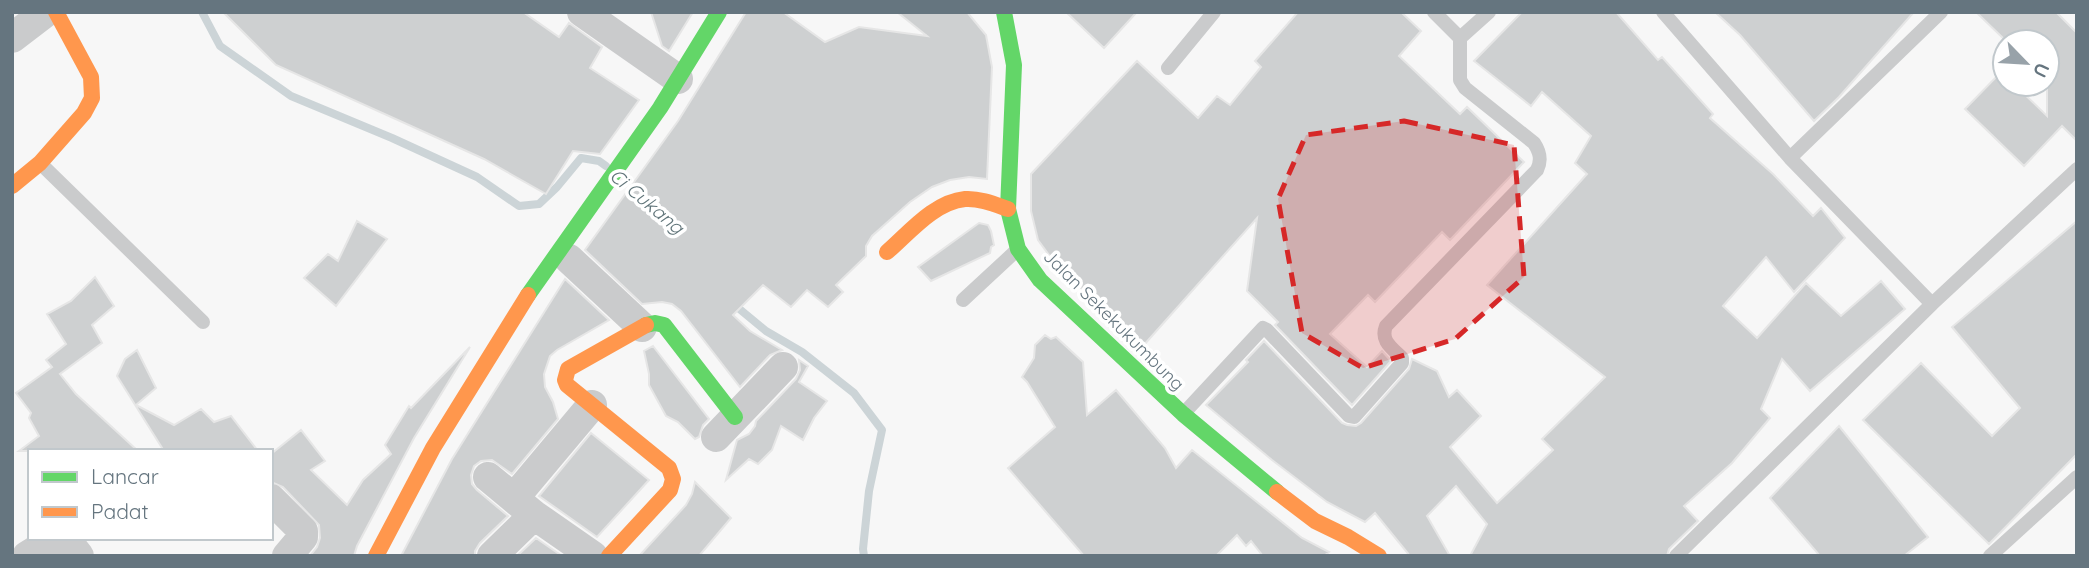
<svg xmlns="http://www.w3.org/2000/svg" width="2089" height="568" viewBox="0 0 2089 568" font-family="Quicksand,sans-serif">
	<rect width="100%" height="100%" fill="#f7f7f7"/>
	<g fill="none" stroke-linecap="round" stroke-linejoin="round">
		<!-- stream -->
		<path stroke="#ccd4d7" stroke-width="8" d="M202,12l18,34 71,50 101,42 85,39 42,29 20,-2 18,-17 24,-29 18,3 7,5
			M734,302l3,5 29,24 36,21 52,41 28,37 -13,61 -6,58 1,7"/>
	</g>
	<!-- building -->
	<path fill="#ced0d1" stroke="#e6e6e6" stroke-width="2" d="M223,12h300l36,25 10,-14 33,24 -12,21 49,32 -39,54 -27,-3 -27,43 -62,-35 -208,-94z
		M651,12h42l-24,39 -7,-5z
		M746,12h37l42,30 34,-15 68,9 -30,-24h70l19,23 6,32 -5,112 -18,-2 -19,3 -18,7 -22,15 -38,34 -6,10v10l-30,29 7,7 -15,15 -21,-17 -16,17 -28,-22 -30,30 17,16 32,19 -12,5 -30,32 -59,-76 -9,-7 -10,-2 -20,2 -57,-54 93,-129z
		M1066,12h71l-33,36z
		M1298,12h103l20,19 -22,25 61,58 7,-7 57,55 -74,78 -8,-8 -67,70 -7,-7 -38,39 37,33 15,-16 9,10 -39,44 -77,-80 3,-3 -31,-31 10,-73 -114,128 -86,-80 -19,-26 -7,-29v-37l106,-113 61,57 19,-22 13,9 31,-38 -6,-6z
		M1522,12h94l42,48 4,-3 51,57 -3,4 63,56 40,42 8,-8 24,30 -51,54 -28,-35 -43,49 34,32 49,-55 35,33 40,-35 24,28 -95,82 -28,-32 -21,50 9,9 -38,45 -48,43 14,15 -29,28 -2,7h-197l17,-32 -31,-38 -29,30 23,40h-40l-35,-43 -10,9 -38,-20 -55,-42 -66,-55 42,-43 -2,-2 18,-19 78,82 5,2 9,1 5,-3 48,-54 3,-10 25,12 12,26 8,-7 24,26 -31,31 47,56 56,-53 -11,-11 63,-62 -118,-92 100,-111 -12,-11 16,-27 -49,-44 -11,14 -57,-45z
		M1715,12h199l-75,85 -25,24 -74,-86z
		M1976,12h80l21,21v108l-15,-15 -38,40 -59,-57 36,-37 4,3v9h9l33,32v-74h-40z
		M357,221l30,18 -51,67 -32,-28 24,-24 10,7z
		M2077,221v233l-88,90 -126,-124 58,-57 71,73 28,-28 -68,-81z
		M979,223l9,2 3,6 3,14 -3,2 -1,6 -59,28 -13,-14z
		M95,277l19,29 -22,19 10,18 -42,31 16,20 62,57h-119l20,-15 -10,-18 2,-5 -15,-20 36,-26 -6,-7 20,-16 -19,-30 24,-13z
		M565,279l44,41 -52,30 -7,6 -6,18 1,13 8,15 5,17 -46,55 -20,-14 -11,1 -7,5 -3,9 1,9 5,6 31,26 -28,27 -5,8v5h-74l51,-97z
		M1045,335l6,4 5,-2 27,25 4,53 29,-25 49,58 11,20 16,-18 110,88 27,14 -5,4h-61l-12,-15 -5,5 -9,-11 -21,21h-132l-76,-88 47,-41 -28,-45 -5,-5 12,-19 1,-13z
		M653,346l56,73 -6,6 -4,12 -4,2 -17,-17 -12,-6 -17,-31v-11l-5,-23z
		M470,347l-56,91 -57,108 -3,10h-44l7,-9 3,-9 -1,-13 -36,-38 -12,-5v-28l30,-24 24,31 -14,9 36,35 16,-25 28,-26 -6,-9 24,-39 2,2z
		M137,350l19,38 -20,17 38,20 27,-16 13,13 17,-6 27,35h-94l-47,-75 8,-17z
		M799,360l9,6 -9,16 28,19 -13,17 -11,22 -22,-14 -9,24 -14,14 -9,-5 -23,21 11,-40 12,-6 6,-8 1,-5 40,-42 4,-9z
		M1839,426l89,111 -24,19h-84l-50,-58z
		M591,433l58,47 -52,57 -58,-41z
		M695,482l36,36 -32,38h-60l47,-51 6,-11z
		M536,538l26,18h-45z"/>
	<g fill="none" stroke-linecap="round" stroke-linejoin="round">
		<!-- lane -->
		<path stroke="#cacbcc" stroke-width="14" d="M1434,12l26,26 29,-26
			M1663,12l127,146 142,146 145,-135
			M1168,68l46,-56
			M1790,158l151,-146
			M41,164l162,158
			M963,300l54,-50
			M1184,413l79,-85 4,2 82,86 5,1 48,-54v-5c-10,-10 -22,-17 -16,-32l151,-156c5,-10 3,-18 -3,-27l-69,-55 -5,-8v-42
			M1676,556l256,-252
			M1990,556l87,-79"/>
		<!-- street -->
		<path stroke="#cacbcc" stroke-width="30" d="M582,12l96,67
			M12,38l34,-26
			M569,259l73,68
			M716,437l67,-70
			M488,477l46,38 59,41
			M514,498l78,-93
			M271,499l32,32v6l-16,19
			M65,538l14,18
			M27,556l29,-18
			M492,556l42,-41"/>
		<!-- fast -->
		<path stroke="#63d668" stroke-width="16" d="M1004,12l10,53 -6,144 10,40 22,31 143,134 94,78
			M528,295l132,-187 59,-96
			M646,325l9,-2 9,2 71,92"/>
		<!-- slow -->
		<path stroke="#ff974d" stroke-width="16" d="M12,186l28,-23 44,-50 8,-15 -1,-21 -35,-65
			M887,252c22,-19 47,-50 78,-53 14,-1 29,5 43,10
			M1277,492l38,29 33,16 31,19
			M376,556l57,-108 95,-153
			M609,556l61,-66 3,-11 -4,-11 -102,-83 -2,-5 3,-11 78,-44"/>
	</g>
	<!-- marked area -->
	<path fill="#d62828" fill-opacity="0.2" stroke="#d62828" stroke-width="5" stroke-dasharray="14 9" stroke-linejoin="round" d="M1404,121l110,24 10,132 -69,62 -92,29 -61,-35 -24,-134 28,-64z"/>
	<g text-anchor="middle" dominant-baseline="central" stroke-width="7" stroke-linejoin="round" paint-order="stroke">
		<!-- street labels -->
		<g font-size="18" fill="#65757f" stroke="#fff">
			<text transform="translate(1114 320) rotate(45)">Jalan Sekekukumbung</text>
		</g>
		<!-- water labels -->
		<g font-size="19" font-style="italic" fill="#607479" stroke="#fff">
			<text transform="translate(647 201) rotate(40)">Ci Cukang</text>
		</g>
	</g>
	<!-- border -->
	<rect width="2089" height="568" fill="none" stroke="#65757f" stroke-width="28"/>
	<!-- legend -->
	<rect x="28" y="449" width="245" height="91" fill="#ffffff" stroke="#c1c8cc" stroke-width="2"/>
	<rect x="42" y="472" width="35" height="10" fill="#63d668" stroke="#c1c8cc" stroke-width="2"/>
	<text x="91" y="484" font-size="21" fill="#65757f">Lancar</text>
	<rect x="42" y="507" width="35" height="10" fill="#ff974d" stroke="#c1c8cc" stroke-width="2"/>
	<text x="91" y="519" font-size="21" fill="#65757f">Padat</text>
	<!-- north arrow -->
	<g transform="translate(2026 63) rotate(115)"><circle r="33" fill="#ffffff" stroke="#c1c8cc" stroke-width="2"/>
	<path d="M0-5L12 26L0 18L-12 26Z" fill="#98a2a9"/>
	<text y="-10" font-size="19" font-weight="bold" text-anchor="middle" fill="#65757f">U</text>
	</g>
</svg>
